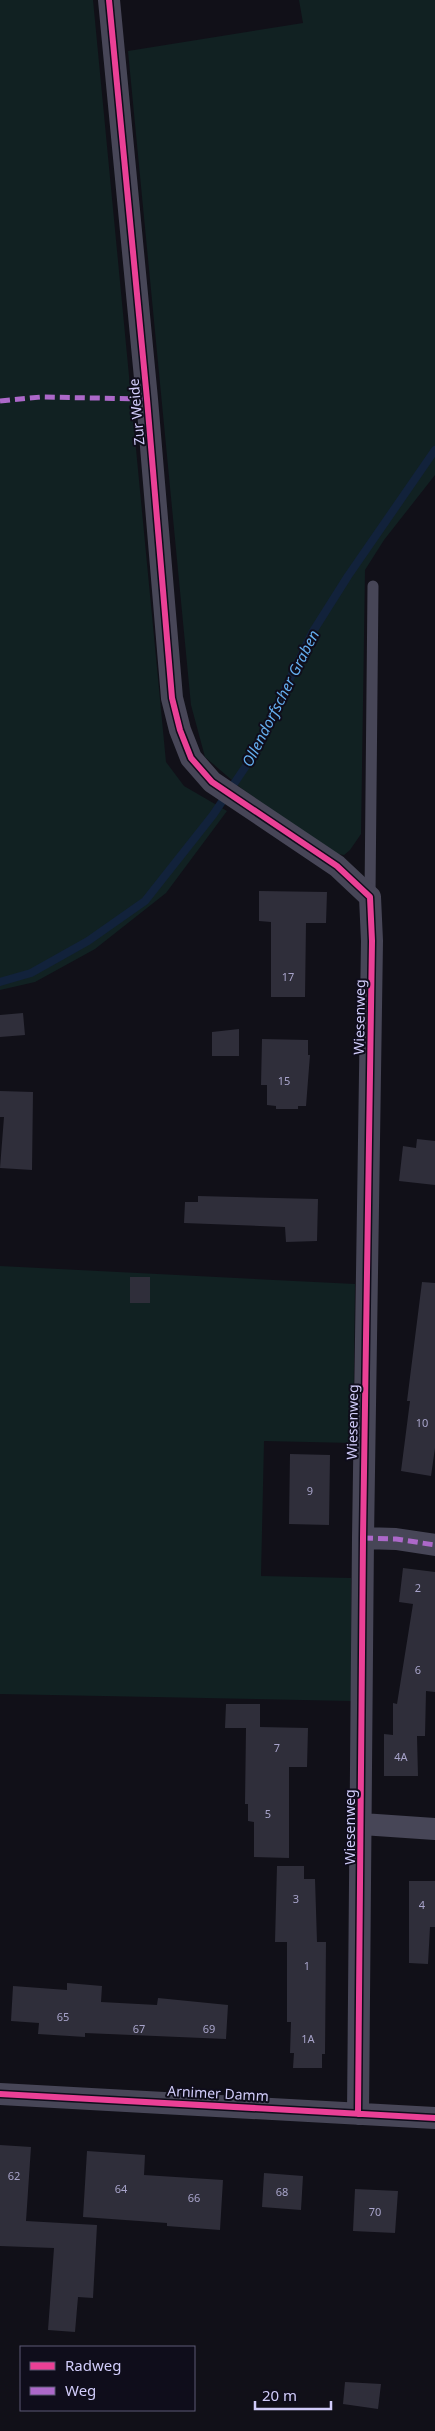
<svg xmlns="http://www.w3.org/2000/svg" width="435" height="2431" viewBox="0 0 435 2431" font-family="'Noto Sans',sans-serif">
	<rect width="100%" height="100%" fill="#111018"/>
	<!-- green -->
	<path fill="#112122" d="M0,0h93l73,762 18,24 43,25 -61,82 -71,56 -60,33 -35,8z
		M299,0h136v475l-51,65 -19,30 -4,264 -11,16 -6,5 -11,-2 -92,-65 -36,-31 -14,-52 -63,-654 175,-28z
		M0,1266l355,18 -2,159 -89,-2 -3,135 90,2v123l-351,-7z"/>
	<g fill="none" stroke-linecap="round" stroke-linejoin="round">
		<!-- stream -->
		<path stroke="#12223b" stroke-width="8" d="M0,982l31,-9 57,-32 57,-40 68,-86 39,-58 60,-124 36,-57 87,-126"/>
	</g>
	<!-- building -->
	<path fill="#2f2e3a" d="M259,891l68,1 -1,31h-20l-1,74h-34v-75l-12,-1z
		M23,1013l2,22 -25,2v-22z
		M239,1029v27h-27v-24z
		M262,1039l46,1v15h2l-4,51h-8v3h-22v-3l-9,-1v-20h-6z
		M0,1091l33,1 -1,78 -32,-2 4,-51h-4z
		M417,1139l18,2v44l-36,-4 4,-35 13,2z
		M198,1196l120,3 -1,42 -31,1 -1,-15 -101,-4 1,-21h13z
		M130,1277h20v26h-20z
		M422,1282l13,1v165l-4,28 -30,-5 9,-70h-3z
		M290,1454l40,1 -1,70 -40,-1z
		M403,1568l32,4v120l-9,-1 -1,45h-8l1,40h-34v-42l9,1v-32l4,1 16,-100 -14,-2z
		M226,1704h34v23l48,1 -1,39h-18v91l-35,-1v-35l-6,-1v-17h-3l1,-76h-21z
		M277,1866h27v13h11l2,63h9l-1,112h-3v14h-29l1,-15h-4l1,-31h-4v-80h-12z
		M409,1881h26v46h-5l-2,37 -19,-1z
		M67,1983l35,3 -1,16 56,3 1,-7 70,7 -2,34 -141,-6v4l-47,-3 1,-11 -28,-2 2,-35 54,4z
		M0,2145l31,2 -5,74 71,4 -4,73 -15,-1 -3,35 -27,-2 6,-82 -54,-2z
		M87,2151l58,4 -1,20 79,5 -3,50 -53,-4v-3l-84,-6z
		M264,2173l39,3 -2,34 -39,-3z
		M355,2189l43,2 -3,42 -42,-2z
		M345,2382l36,2 -3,25 -35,-5z"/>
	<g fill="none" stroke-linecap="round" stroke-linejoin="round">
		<!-- lane -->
		<path stroke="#474657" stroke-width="11" d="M370,896l3,-310"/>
		<!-- street -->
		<path stroke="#474657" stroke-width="22" d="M109,0l38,399 25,299 8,32 11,28 21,24 125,84 33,31 2,44 -9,597 -5,576
			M363,1538l33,1 39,6
			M362,1824l73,5
			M0,2094l435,24"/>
		<!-- quiet -->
		<path stroke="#ac68c9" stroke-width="5" stroke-dasharray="10 5" stroke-linecap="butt" d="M0,401l41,-4 106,2
			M363,1538l33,1 39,6"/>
		<defs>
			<path id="cycleway" d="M109,0l38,399 25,299 8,32 11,28 21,24 125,84 33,31 2,44 -9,597 -5,576
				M0,2094l435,24"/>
		</defs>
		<!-- cycleway casing -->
		<use href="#cycleway" stroke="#0f0d1b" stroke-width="9"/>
		<!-- cycleway -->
		<use href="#cycleway" stroke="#ea4096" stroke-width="6"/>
	</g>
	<g text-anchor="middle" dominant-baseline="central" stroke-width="4" stroke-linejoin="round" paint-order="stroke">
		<!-- number labels -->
		<g font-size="11" fill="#a8a4ca">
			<text x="288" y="976">17</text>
			<text x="284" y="1080">15</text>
			<text x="422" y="1422">10</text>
			<text x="310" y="1490">9</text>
			<text x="418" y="1587">2</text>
			<text x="418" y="1669">6</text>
			<text x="277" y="1747">7</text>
			<text x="401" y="1756">4A</text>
			<text x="268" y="1813">5</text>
			<text x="296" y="1898">3</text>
			<text x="422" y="1904">4</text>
			<text x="307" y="1965">1</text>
			<text x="63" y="2016">65</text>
			<text x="139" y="2028">67</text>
			<text x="209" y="2028">69</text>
			<text x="308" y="2038">1A</text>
			<text x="14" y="2175">62</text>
			<text x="121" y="2188">64</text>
			<text x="282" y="2191">68</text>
			<text x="194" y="2197">66</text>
			<text x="375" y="2211">70</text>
		</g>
		<!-- street labels -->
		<g font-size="14" fill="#d1ccfa" stroke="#0f0d1b">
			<text transform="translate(136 412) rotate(-95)">Zur Weide</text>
			<text transform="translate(359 1017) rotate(-89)">Wiesenweg</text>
			<text transform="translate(352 1422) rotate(-89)">Wiesenweg</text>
			<text transform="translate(349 1827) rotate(-90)">Wiesenweg</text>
			<text transform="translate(218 2093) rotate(3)">Arnimer Damm</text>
		</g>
		<!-- water labels -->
		<g font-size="15" font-style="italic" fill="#64aeef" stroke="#0f0d1b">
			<text transform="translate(280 698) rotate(-63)">Ollendorfscher Graben</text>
		</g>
	</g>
	<!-- legend -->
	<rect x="20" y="2346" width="175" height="65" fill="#0f0d1b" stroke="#5d5974"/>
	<rect x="30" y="2362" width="25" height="8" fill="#ea4096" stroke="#5d5974"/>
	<text x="65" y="2371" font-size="15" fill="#d1ccfa">Radweg</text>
	<rect x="30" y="2387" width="25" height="8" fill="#ac68c9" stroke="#5d5974"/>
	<text x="65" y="2396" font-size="15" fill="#d1ccfa">Weg</text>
	<!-- scale -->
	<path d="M255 2401v8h76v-8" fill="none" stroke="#d1ccfa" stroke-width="2.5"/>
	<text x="262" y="2401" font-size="15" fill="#d1ccfa" stroke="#0f0d1b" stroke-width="4" paint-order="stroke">20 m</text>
</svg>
